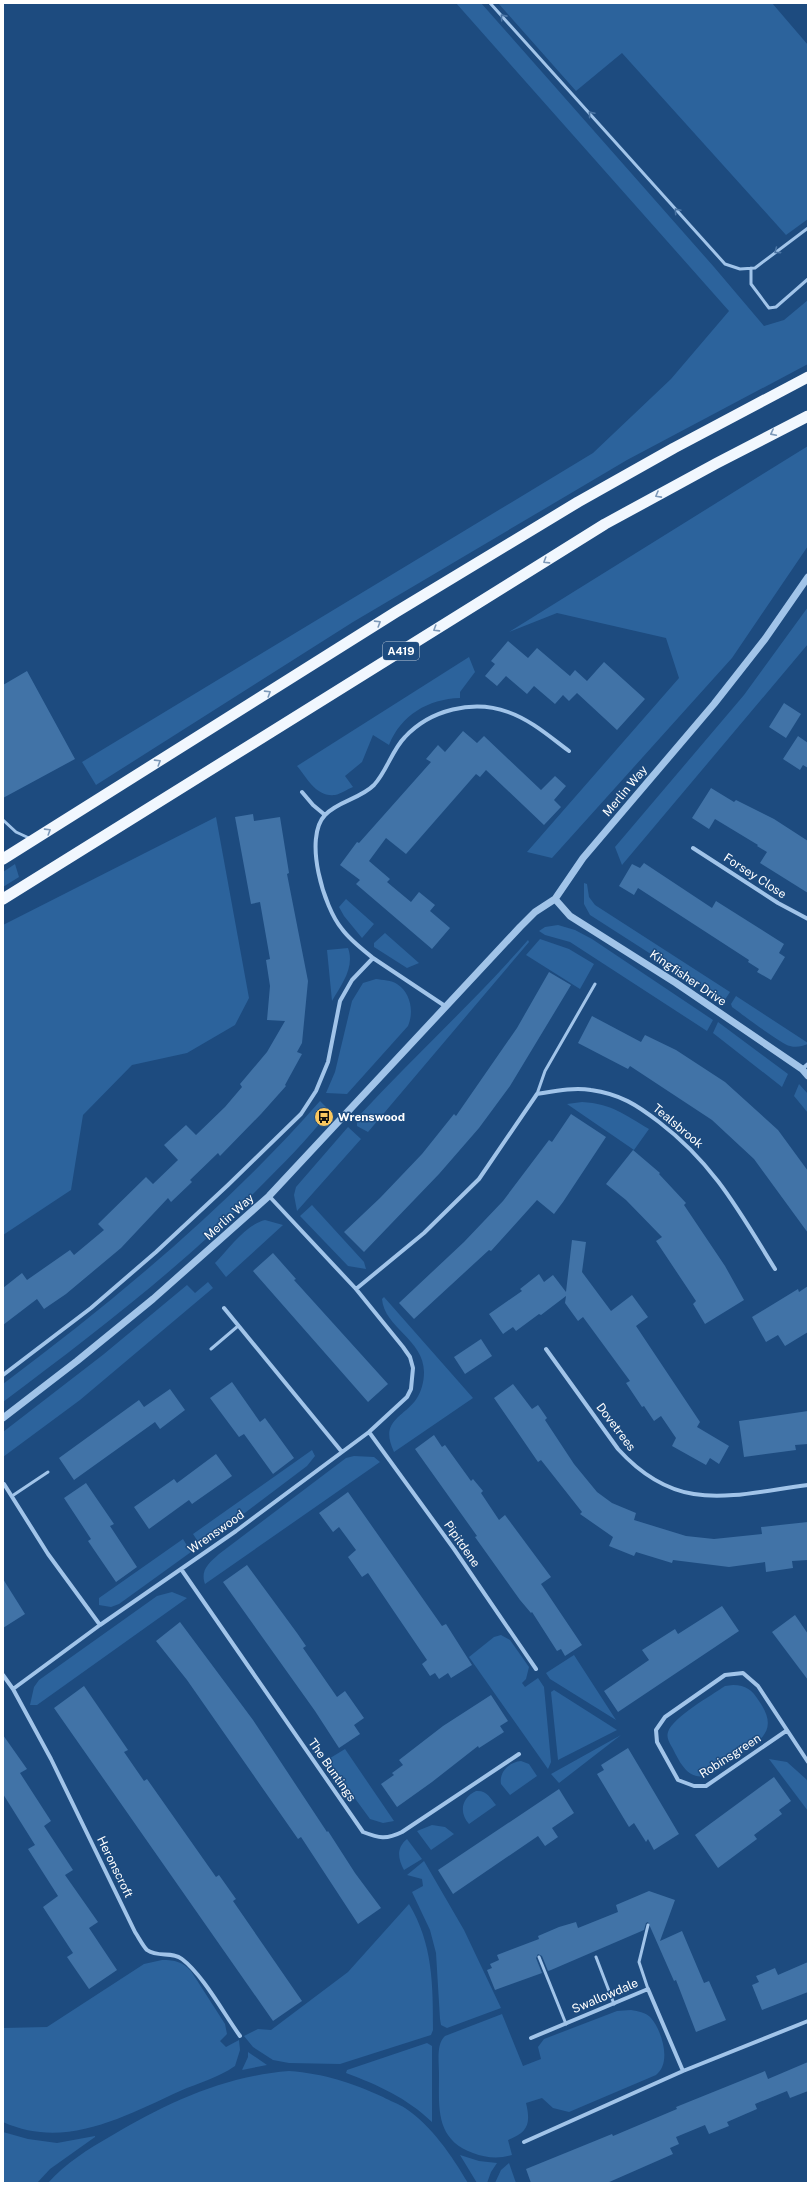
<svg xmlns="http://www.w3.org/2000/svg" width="811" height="2186" viewBox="0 0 811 2186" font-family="'Public Sans',sans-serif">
	<rect width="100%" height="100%" fill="#1d4b7f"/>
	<!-- green -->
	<path fill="#2c639c" d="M456,3h25l233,264 50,59 20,-6 24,-20v64l-181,96 -274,162 -257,163 -14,-23 511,-309 78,-74 58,-68z
		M498,3h274l36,42v174l-22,16 -164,-182 -46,38z
		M808,446v100l-76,112 -180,200 -25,-6 152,-174 -13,-40 -109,-25 -48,19z
		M808,607v37l-186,221 -7,-18 129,-152z
		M469,657l6,15 -15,20v6c-32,1 -59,17 -71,47l-16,-10 -11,27 -17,14 8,11c-6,2 -12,7 -18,8 -19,2 -27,-16 -38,-29z
		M216,817l33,181 -14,27 -48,28 -55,12 -49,50 -12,75 -68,45v-310z
		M15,864l4,13 -16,10v-15z
		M584,883l3,1 2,13 6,8 135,87 -6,9 -134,-86 -6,-11z
		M346,899l28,25 -12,14 -18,-22 -5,-9z
		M558,925l17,5 17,9 121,81 -6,11 -137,-89 -25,-7 -6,-4 6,-4z
		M385,933l34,30 -12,5 -33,-21v-4z
		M540,939l29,10 25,15 -14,25 -54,-34z
		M528,940l1,2 -161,190 -11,-6v-8c56,-61 117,-116 171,-178z
		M348,948c7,19 -6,36 -16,53l-5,-51z
		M376,979c6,1 16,1 21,5 14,9 17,28 11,42l-61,68 -21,-1 9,-21 17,-71 11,-18z
		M736,996l72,47v1c-6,2 -11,4 -18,2 -9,-2 -47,-31 -58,-39l-1,-3z
		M718,1022l70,52 -6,13 -69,-54z
		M799,1084l9,10v19l-14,-17z
		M320,1101l10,10c-23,29 -48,54 -74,80 -77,78 -165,145 -253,211v-18c113,-85 223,-176 317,-283z
		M582,1102c31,2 41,12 67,27l-15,21 -67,-46z
		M348,1127l13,12 -64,72 -3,-16 2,-8z
		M312,1205l52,57 2,7 -18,-3 -48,-50z
		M265,1220l18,5 -57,52 -11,-14c14,-14 30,-38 50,-43z
		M208,1282l5,6 -133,112 -77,57v-25l101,-78 83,-69 8,8z
		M384,1297l89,101 -79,54c-14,-30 6,-33 21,-51 6,-8 9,-19 9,-29 0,-32 -40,-45 -42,-73z
		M312,1450l3,6 -8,10 -106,80 -8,-12z
		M354,1456l20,1 6,5 -175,122c-5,-14 4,-21 14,-30l127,-96z
		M183,1539l8,13 -72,52 -8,3 -12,-2v-7z
		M172,1592l15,6 -150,107h-7l4,-18 5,-7 118,-84z
		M501,1635l9,5 19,27 -3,12 -4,4 3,4 13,-9 6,9 7,75 -3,7 -79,-112 25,-20z
		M574,1655l42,65 -66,-41 -4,-6z
		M733,1685c13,0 19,5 26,16 21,30 1,40 -23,56 -8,5 -16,13 -25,17 -21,9 -30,-9 -38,-25 -3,-5 -7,-11 -5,-17 5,-15 44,-37 57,-46z
		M554,1690l63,40 -59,30 -7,-68z
		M621,1735l-62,48 -8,-9z
		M345,1749l49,72 -11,2 -13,-4 -43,-59z
		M769,1759l18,3 19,17 2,3v29z
		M521,1761l8,3 8,12 -27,19 -9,-11c-2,-12 8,-22 20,-23z
		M476,1791c11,-1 14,7 20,14l-27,19c-10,-11 -8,-26 7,-33z
		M432,1825l13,2 9,7 -23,16 -14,-19z
		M407,1839l15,20 -18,11c-6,-11 -8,-22 3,-31z
		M424,1861l40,69 37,78 -54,20 -6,-3 -1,-6 -4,-66 -6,-23 -18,-38 11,-6 -1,-7 -15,-4z
		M409,1904c24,40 24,81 24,126l-2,5 -91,29 -51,-1 -16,-3 -20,-13 -9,-11 14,-7 13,1 77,-58z
		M162,1960c13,0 21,2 29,11l34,53 2,10 -7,7 6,6 13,-7 1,10 -5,16c-17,12 -37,17 -55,25 -57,26 -115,59 -177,31v-94l44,-1 97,-63z
		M631,2010c7,1 16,3 20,8 11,13 21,45 5,57l-87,37 -16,-4 -11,-10 -16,5c5,21 2,29 -18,37l4,15c-13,4 -26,3 -39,-2 -38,-14 -34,-45 -34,-79 0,-12 -3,-30 6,-38l57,-22 21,52 18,-7 -3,-12 6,-8 73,-28z
		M427,2043l5,3v76c-25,-24 -54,-37 -86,-49l1,-3z
		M248,2052l19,13 -25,5 6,-13z
		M289,2071c36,3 61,11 94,26 7,4 16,7 22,11 27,18 47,48 63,75h-420c18,-20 40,-34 63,-47 55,-33 114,-60 178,-65z
		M3,2132l25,7 29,4 38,-7v1l-45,32 -13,14h-34z
		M460,2155l19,6 18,2 -6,9 -4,11h-10z
		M509,2163l7,20h-21l6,-13z"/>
	<!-- building -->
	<path fill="#4173a7" d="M508,641l20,17 9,-10 33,28 5,-6 12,11 17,-19 41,37 -28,31 -40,-37 -8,8 -6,-6 -8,9 -21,-18 -7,8 -21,-18 -9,10 -12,-10 10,-12 -4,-3z
		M27,671l48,88 -72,39v-113z
		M784,703l17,11 -15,24 -17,-11z
		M463,731l14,12 7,-7 57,54 14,-14 11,10 -12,14 7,7 -17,18 -58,-55 -6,7 -4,-3 -70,80 -20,-16 -17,23 21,18 -3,3 24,20 8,-10 16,13 -5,6 20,17 -18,21 -76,-65 4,-4 -20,-15 17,-23 2,1 72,-81 -5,-3 12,-14 7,7z
		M798,736l10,7v25l-5,-3 -3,5 -17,-11z
		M711,788l23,14 2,-2 38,19 34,22v52l-48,-30 7,-11 -10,-6 1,-1 -43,-26 -6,10 -17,-11z
		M253,814l1,7 26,-4 9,56 -2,1 21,107 -6,62 -5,9 5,2 -17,31 1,1 -25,28 -41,42 -2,-3 -28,27 2,2 -21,20 -3,-4 -47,50 -55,46 -22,15 -7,-10 -34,26v-37l19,-15 5,7 43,-30 4,5 30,-25 -6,-6 48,-47 7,7 25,-24 -14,-15 22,-20 10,10 29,-28 17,-20 -2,-3 27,-32 18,-31 -18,-1 3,-34 -4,-26 4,-1 -10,-57 -9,2 -16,-87z
		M644,863l68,45 4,-7 68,43 -5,9 6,4 -14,23 -14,-8 2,-3 -11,-7 1,-2 -111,-72 -4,7 -15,-9 13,-22 8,4z
		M549,972l22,13 -61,101 -31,42 -40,46 -75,78 -20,-20 36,-34 42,-44 32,-40 2,2 61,-88z
		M592,1016l49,26 4,-7 31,15 49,32 53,48 30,41v62l-54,-74 -42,-39 -82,-54 -2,3 -50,-26z
		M571,1114l35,23 -43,65 -9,12 -17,-14 -46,51 -2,-1 -75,69 -15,-16 65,-61 39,-41 46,-61 3,2z
		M633,1150l27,23 -1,1 27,29 -2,2 41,61 19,34 -39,24 -12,-20 3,-3 -40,-60 6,-4 -36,-37 -20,-16z
		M572,1240l14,2 -4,30 29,39 21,-16 16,22 -12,9 64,96 -3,5 32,19 -10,18 -9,-6 -4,7 -34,-19 4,-8 -15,-22 -7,5 -10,-15 -2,1 -16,-24 4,-2 -47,-64 -5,4 -13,-18 1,-7 -25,19 -2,-1 -23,17 -3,-4 -10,7 -14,-20 33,-23 -2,-2 19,-15 5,8 9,-7 13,17z
		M273,1253l23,26 -2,1 94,104 -20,18 -115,-131z
		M808,1286v46l-23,14 -7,-11 -12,7 -14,-25 46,-28 1,3z
		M481,1339l11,17 -27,18 -11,-17z
		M232,1382l28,40 5,-4 29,40 -21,16 -29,-40 -5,3 -29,-39z
		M513,1384l19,25 6,-4 9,13 -2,2 29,44 23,28 15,11 24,10 -2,7 52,16 28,3 48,-5 -1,-7 47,-5v38l-16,1 1,7 -27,4 -1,-10 -36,5 -56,-7 -1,3 -36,-11 -2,4 -25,-10 4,-9 -33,-23 2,-2 -41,-52 -3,2 -44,-64z
		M170,1389l15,21 -25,19 -5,-7 -81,58 -15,-22 80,-58 5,7z
		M808,1411v33l-13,1 1,5 -52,7 -5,-36z
		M434,1435l8,12 3,-2 26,36 2,-2 10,12 -2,2 18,27 6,-5 46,62 -10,7 41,61 -17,11 -4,-7 -4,2 -25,-39 -1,1 -11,-13 -45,-63 2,-1 -62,-87z
		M216,1454l16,22 -40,28 -3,-4 -40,29 -15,-22 40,-28 3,4z
		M86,1483l28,41 -4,2 27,41 -21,15 -28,-41 3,-2 -27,-41z
		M348,1492l94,134 4,-2 26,41 -21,13 -3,-5 -9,6 -4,-6 -5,3 -8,-12 5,-4 -32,-47 -27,-40 -6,4 -14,-20 8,-7 -17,-23 -6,5 -14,-19z
		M247,1565l50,68 9,13 -3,2 34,49 8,-6 19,27 -10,7 6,9 -21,14 -24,-37 -92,-129z
		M3,1579l22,35 -22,14z
		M722,1606l17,25 -121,81 -14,-21 45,-31 -7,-10 33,-21 3,5z
		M795,1615l13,19v46l-36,-48z
		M180,1622l73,98 74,112 1,-1 27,42 26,35 -23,16 -57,-87 -3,2 -111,-159 -31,-39z
		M84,1686l44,64 -4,2 20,29 3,-2 69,98 3,-2 17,24 -3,2 69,100 -29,20 -219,-313z
		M491,1695l17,26 -8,5 4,6 -25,16 -1,-2 -46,36 -35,25 -16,-23 13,-9 -2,-2 11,-8 -4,-5 44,-34z
		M3,1735l24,34 -7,4 31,48 -7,5 29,44 -8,5 33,47 -9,6 28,42 -28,19 -22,-32 6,-4 -30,-46 15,-11 -30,-47 7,-4 -32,-51z
		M628,1748l51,86 -25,16 -6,-11 -2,3 -12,-19 -5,4 -32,-53 7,-4 -3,-5z
		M774,1777l17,24 -12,9 3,4 -28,21 3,4 -39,29 -23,-33z
		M559,1789l15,24 -22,15 6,9 -13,9 -7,-10 -85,58 -15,-24z
		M649,1891l26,9 -15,41 22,-10 22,52 5,-2 17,39 -30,12 -20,-52 -2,1 -26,-59 -2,1 -2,7 -93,40 -3,1 -6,-15 -4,-2 -2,4 6,15 -47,17 -8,-20 5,-2 -2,-4 9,-4 -2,-5 42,-16 -1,-3 21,-9 17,-5 2,6 40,-16 -2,-7z
		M808,1962v30l-46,18 -10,-25 7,-3 -3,-6 19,-8 3,7z
		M808,2062v29l-18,7 -3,-7 -32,13 2,5 -30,13 2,4 -20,8 -4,-9 -29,12 3,7 -9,4 3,6 -66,29h-76l-5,-14 86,-35 1,2 64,-27 -1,-2 89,-36 3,8z"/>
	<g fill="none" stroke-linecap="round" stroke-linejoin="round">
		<!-- service -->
		<path stroke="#a1c4e9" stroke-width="3" d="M490,3l235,261 15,5 15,-1 53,-40
			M751,268v16l18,24 7,-1 32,-28
			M3,820l13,12 13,6
			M537,1094l8,-23 50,-87
			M211,1349l27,-23
			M12,1496l36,-24
			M648,1925l-9,37 9,27
			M539,1957l27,67
			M596,1957l18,47"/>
		<!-- minor -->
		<path stroke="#a1c4e9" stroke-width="4" d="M302,792l11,13 12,10
			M693,848l85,55 30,16
			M373,958l72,48
			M802,1069l6,-5
			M356,1289l68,-56 55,-54 58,-85c18,-3 37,-7 54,-4 29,4 46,15 68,32 55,42 80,89 116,147
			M224,1308l118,144
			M546,1349l72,100c60,66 112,46 190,36
			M3,1375l88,-67 65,-56 72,-67 73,-71 15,-23 12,-29 12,-61 12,-21 21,-22c-11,-9 -23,-18 -31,-29 -18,-21 -39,-91 -17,-114 13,-14 35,-16 49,-30 13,-14 18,-35 31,-48 25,-27 68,-38 103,-25 23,8 42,25 61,39
			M369,1432l85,117 82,120
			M4,1484l44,70 52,71
			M181,1569l182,263c16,6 23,8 39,0l117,-78
			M3,1675l10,14 38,70 84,173c4,6 8,14 12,18 11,8 25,1 35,9 21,16 42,55 58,77
			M13,1689l87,-64 136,-94 133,-99 38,-35 4,-8 2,-21 -3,-11 -7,-10 -47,-58 -87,-93
			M786,1731l-80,55h-12l-16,-6 -21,-38 -1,-12 9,-13 60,-42 18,-2 15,13 50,76
			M531,2038l117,-49 35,82
			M524,2142l159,-71 125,-50"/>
		<!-- tertiary -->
		<path stroke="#a1c4e9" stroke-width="7" d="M555,899l15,17 106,67 126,86 6,7
			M3,1418l74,-57 76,-62 116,-103 251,-269 15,-15 20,-13 28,-41 131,-154 51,-65 43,-62"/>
		<!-- trunk -->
		<path stroke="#f1f7fe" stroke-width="11" d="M3,859l393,-247 182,-110 96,-54 134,-71
			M3,899l602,-375 112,-61 91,-47"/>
	</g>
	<!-- one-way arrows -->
	<defs><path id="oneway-chevron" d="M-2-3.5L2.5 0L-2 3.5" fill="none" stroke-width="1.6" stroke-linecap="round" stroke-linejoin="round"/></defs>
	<g stroke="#4b75a4">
		<use href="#oneway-chevron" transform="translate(503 17) rotate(-132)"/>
		<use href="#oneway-chevron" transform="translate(591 114) rotate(-131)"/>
		<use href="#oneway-chevron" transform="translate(677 211) rotate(-131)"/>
		<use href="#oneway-chevron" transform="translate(777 251) rotate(143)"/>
	</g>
	<g stroke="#7c98b8">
		<use href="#oneway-chevron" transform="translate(773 433) rotate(153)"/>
		<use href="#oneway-chevron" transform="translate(658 495) rotate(151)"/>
		<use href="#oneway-chevron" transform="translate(546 561) rotate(148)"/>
		<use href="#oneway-chevron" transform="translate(378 623) rotate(-32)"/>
		<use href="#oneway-chevron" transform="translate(436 629) rotate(148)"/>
		<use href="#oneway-chevron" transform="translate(268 693) rotate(-32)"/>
		<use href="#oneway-chevron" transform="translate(158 762) rotate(-32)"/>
		<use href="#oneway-chevron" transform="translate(48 831) rotate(-32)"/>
	</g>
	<!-- icons -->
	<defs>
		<symbol id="bus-disc" viewBox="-11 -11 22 22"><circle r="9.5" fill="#f9c75f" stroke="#1d4b7f"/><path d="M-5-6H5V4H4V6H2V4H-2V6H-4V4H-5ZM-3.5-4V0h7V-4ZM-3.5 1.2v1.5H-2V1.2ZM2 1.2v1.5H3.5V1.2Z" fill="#111"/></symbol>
	</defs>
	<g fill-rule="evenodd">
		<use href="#bus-disc" x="313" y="1106" width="22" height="22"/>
	</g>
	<g text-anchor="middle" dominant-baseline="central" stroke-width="3" stroke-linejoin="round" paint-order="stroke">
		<!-- shield labels -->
		<rect fill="#1d4b7f" stroke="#bbc9d9" stroke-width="1" x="383" y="642" width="36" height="18" rx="3"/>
		<g font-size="11" font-weight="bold" fill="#fff">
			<text x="401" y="651">A419</text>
		</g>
		<!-- street labels -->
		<g font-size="12" fill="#fff" stroke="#1d4b7f">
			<text transform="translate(625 791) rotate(-50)">Merlin Way</text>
			<text transform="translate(755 876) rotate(33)">Forsey Close</text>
			<text transform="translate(688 978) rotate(34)">Kingfisher Drive</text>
			<text transform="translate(678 1126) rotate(40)">Tealsbrook</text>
			<text transform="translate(229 1217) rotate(-42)">Merlin Way</text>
			<text transform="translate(616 1427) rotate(53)">Dovetrees</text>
			<text transform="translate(216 1532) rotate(-35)">Wrenswood</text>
			<text transform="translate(462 1544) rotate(55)">Pipitdene</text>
			<text transform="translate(730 1756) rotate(-33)">Robinsgreen</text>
			<text transform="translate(332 1770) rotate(55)">The Buntings</text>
			<text transform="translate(115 1867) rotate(64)">Heronscroft</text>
			<text transform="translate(605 1996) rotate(-23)">Swallowdale</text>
		</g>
		<!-- poi labels -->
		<g font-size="12" font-weight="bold" fill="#fff" stroke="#1d4b7f" text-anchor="start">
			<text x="338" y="1117">Wrenswood</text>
		</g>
	</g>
	<!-- border -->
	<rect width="811" height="2186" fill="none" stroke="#ffffff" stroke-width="8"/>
</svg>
